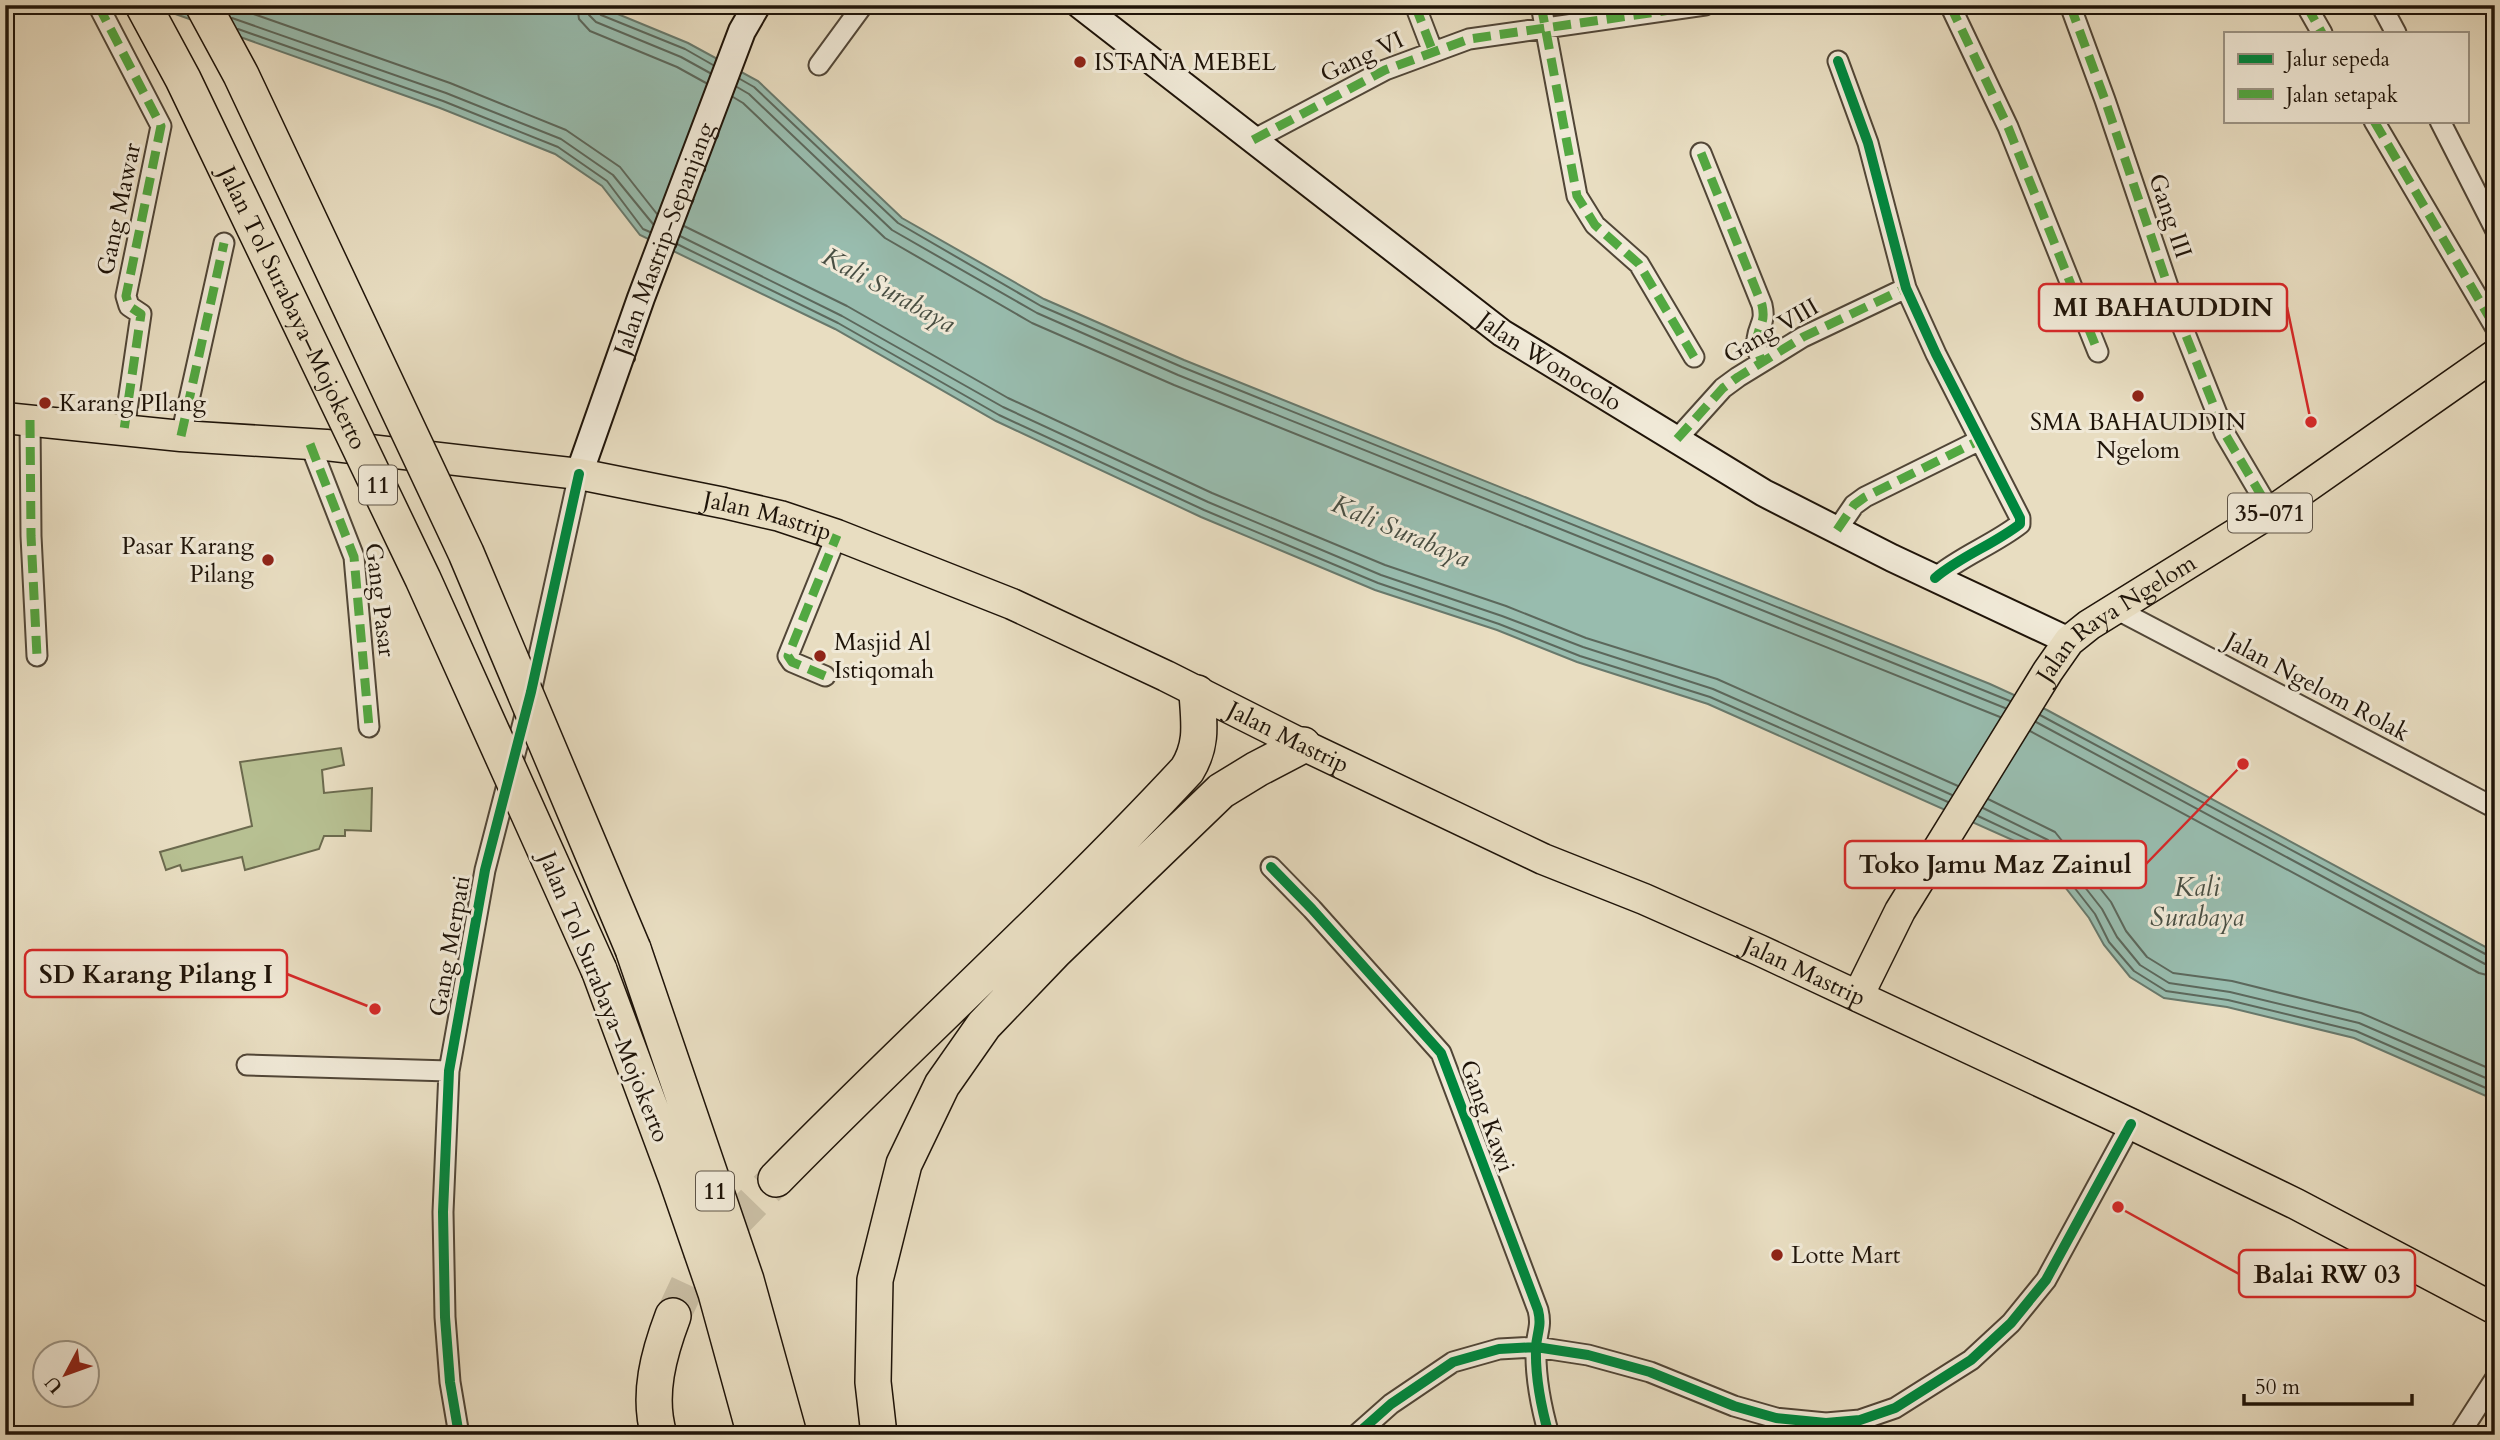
<svg xmlns="http://www.w3.org/2000/svg" width="2500" height="1440" viewBox="0 0 2500 1440" font-family="Cardo,serif">
	<rect width="100%" height="100%" fill="#e8ddc1"/>
	<filter id="stains"><feTurbulence type="fractalNoise" baseFrequency=".00286" numOctaves="4"/><feColorMatrix values="0 0 0 0 .2 0 0 0 0 .09 0 0 0 0 .02 0 0 0 .5 -.17"/></filter>
	<radialGradient id="worn" r=".72"><stop offset=".6" stop-color="#630" stop-opacity="0"/><stop offset="1" stop-color="#630" stop-opacity=".3"/></radialGradient>
	<!-- green -->
	<path fill="#b7c092" stroke="#6b6a4e" stroke-width="2" d="M341,748l3,17 -22,5 2,23 48,-5 -1,43 -26,-1v6h-21l-5,13 -74,21 -3,-13 -60,14 -2,-6 -14,5 -6,-18 92,-26 -12,-64z"/>
	<!-- water -->
	<path fill="#98bcae" stroke="#68796c" stroke-width="2" d="M150,5h446l92,38 70,38 144,137 142,81 140,61 806,324 57,26 448,242v148l-141,-62 -127,-31 -63,-9 -34,-21 -26,-32 -15,-27 -52,-67 -329,-147 -131,-42 -80,-32 -122,-40 -174,-73 -205,-96 -161,-92 -195,-94 -38,-49 -47,-32 -115,-46z"/>
	<g fill="none" stroke-linecap="round" stroke-linejoin="round">
		<!-- shore -->
		<path stroke="#5c685c" stroke-width="2" d="M228,5l222,78 116,47 54,37 37,47
			M577,5l2,14 11,12 87,36 29,16
			M587,5l2,10 7,7 85,35 29,16
			M596,5l1,6 4,4 84,34 28,16
			M232,18l214,75 115,46 52,36 40,49
			M238,29l205,72 115,46 49,34 36,48 7,3
			M740,79l14,8 144,136 143,83 141,61 828,334
			M737,87l12,7 143,136 145,83 141,62 827,333
			M733,97l10,6 142,135 147,85 142,62 826,332
			M684,226l163,80 161,92 204,95 173,72 121,41 80,32 131,41 241,107
			M680,236l162,80 161,91 205,95 173,73 121,41 81,31 130,42 239,106
			M677,244l161,79 161,92 205,95 174,73 121,41 81,32 130,41 238,105
			M2040,715l449,241 6,1
			M2036,722l449,242 10,2
			M2030,731l449,242 16,4
			M1988,799l67,33 56,70 15,29 21,26 26,16 59,8 129,32 134,58
			M1983,808l65,32 54,69 15,28 23,28 29,18 61,9 129,31 136,59
			M1978,816l64,30 53,68 14,28 25,29 32,20 62,9 128,31 139,61"/>
		<!-- highway-tunnel -->
		<path stroke="#cabfa5" stroke-width="35" stroke-dasharray="35 18" stroke-linecap="butt" d="M673,1316l20,-43 37,-47 46,-47"/>
		<defs>
			<path id="street" d="M98,5l63,121 -35,170 3,10 12,8 -17,116
				M1415,5l18,47
				M1541,5l36,191 18,29 44,39 55,93
				M1950,5l58,122 90,225
				M2070,5l35,95 72,213 48,121 46,78
				M2306,5l16,28
				M2381,5l15,28
				M1838,61l30,82 38,145 30,66 84,164v6c-27,21 -59,32 -85,54
				M819,65l44,-60
				M2374,121l121,206
				M2440,121l55,108
				M1253,140l132,-70 84,-31 236,-34
				M1701,153l61,152c4,18 -3,18 -5,34 -2,8 2,15 5,23
				M30,420l1,116 6,120
				M181,436l43,-193
				M1677,439l46,-51 15,-11 65,-40 103,-49
				M310,444l44,113 15,170
				M1837,530l17,-25 11,-8 115,-57
				M2116,609l379,199
				M825,676l-33,-14 -4,-6 49,-121
				M1271,867l41,42 129,144 97,257c4,16 -1,22 -2,37 -1,30 5,60 13,88
				M247,1065l202,6
				M459,1435l-9,-53 -5,-65 -2,-105 6,-141 36,-201 46,-178 48,-218
				M1356,1435l35,-31 62,-42 46,-13 37,-2 52,8 62,17 84,34 42,12 50,5 34,-3 35,-12 76,-48 40,-37 35,-43 85,-156
				M2459,1435l36,-56"/>
			<g id="secondary">
				<path id="s1" d="M1080,5l422,328 262,160 128,65 177,83"/>
				<path id="s2" d="M579,474l62,-176 101,-267 15,-26"/>
			</g>
			<g id="primary">
				<path id="s3" d="M5,418l176,18 145,9 253,29 145,29 56,13 57,19 175,69 154,72 137,69 240,114 101,40 115,51 372,174 165,80 199,105"/>
				<path id="s4" d="M1858,996l42,-85 148,-240 21,-30 20,-16 182,-113 224,-157"/>
			</g>
			<path id="highway" d="M633,949l113,331 43,155
				M599,970l78,210 39,113 39,142
				M776,1179c135,-138 279,-267 411,-409 16,-26 12,-47 10,-77
				M659,1435c-12,-40 0,-82 14,-119
				M879,1435l-6,-53 2,-102 29,-116 38,-79 42,-60 71,-74 166,-160 36,-22 46,-24"/>
		</defs>
		<!-- street casing -->
		<use href="#street" stroke="#514637" stroke-width="23"/>
		<!-- secondary casing -->
		<use href="#secondary" stroke="#1f1409" stroke-width="30"/>
		<!-- primary casing -->
		<use href="#primary" stroke="#1f1409" stroke-width="33"/>
		<!-- highway casing -->
		<use href="#highway" stroke="#1f1409" stroke-width="38"/>
		<!-- street -->
		<use href="#street" stroke="#f0e9d7" stroke-width="19"/>
		<!-- secondary -->
		<use href="#secondary" stroke="#f0e9d7" stroke-width="26"/>
		<!-- primary -->
		<use href="#primary" stroke="#e8ddc1" stroke-width="30"/>
		<!-- highway -->
		<use href="#highway" stroke="#e8ddc1" stroke-width="35"/>
		<defs>
			<g id="highway-bridge">
				<path id="s5" d="M143,5l40,74 240,500 176,391"/>
				<path d="M203,5l38,70 225,478 167,396"/>
			</g>
		</defs>
		<!-- highway-bridge casing -->
		<use href="#highway-bridge" stroke="#1f1409" stroke-width="38" stroke-linecap="butt"/>
		<!-- highway-bridge -->
		<use href="#highway-bridge" stroke="#e8ddc1" stroke-width="35"/>
		<!-- quiet -->
		<path stroke="#52a841" stroke-width="9" stroke-dasharray="18 9" stroke-linecap="butt" d="M98,5l63,121 -35,170 3,10 12,8 -17,116
			M1415,5l18,47
			M1541,5l36,191 18,29 44,39 55,93
			M1950,5l58,122 90,225
			M2070,5l35,95 72,213 48,121 46,78
			M2306,5l16,28
			M2374,121l121,206
			M1253,140l132,-70 84,-31 236,-34
			M1701,153l61,152c4,18 -3,18 -5,34 -2,8 2,15 5,23
			M30,420l1,116 6,120
			M181,436l43,-193
			M1677,439l46,-51 15,-11 65,-40 103,-49
			M310,444l44,113 15,170
			M1837,530l17,-25 11,-8 115,-57
			M825,676l-33,-14 -4,-6 49,-121"/>
		<defs>
			<path id="cycleway" d="M1838,61l30,82 38,145 30,66 84,164v6c-27,21 -59,32 -85,54
				M1271,867l41,42 129,144 97,257c4,16 -1,22 -2,37 -1,30 5,60 13,88
				M459,1435l-9,-53 -5,-65 -2,-105 6,-141 36,-201 46,-178 48,-218
				M1356,1435l35,-31 62,-42 46,-13 37,-2 52,8 62,17 84,34 42,12 50,5 34,-3 35,-12 76,-48 40,-37 35,-43 85,-156"/>
		</defs>
		<!-- cycleway casing -->
		<use href="#cycleway" stroke="#f0e9d7" stroke-width="15"/>
		<!-- cycleway -->
		<use href="#cycleway" stroke="#00873e" stroke-width="10"/>
	</g>
	<!-- markers -->
	<g fill="#8f2418" stroke="#f0e9d7" stroke-width="2.5">
		<circle cx="1080" cy="62" r="7"/>
		<circle cx="2138" cy="396" r="7"/>
		<circle cx="45" cy="403" r="7"/>
		<circle cx="268" cy="560" r="7"/>
		<circle cx="820" cy="656" r="7"/>
		<circle cx="1777" cy="1255" r="7"/>
	</g>
	<g text-anchor="middle" dominant-baseline="central" stroke-width="6" stroke-linejoin="round" paint-order="stroke">
		<!-- shield labels -->
		<g fill="#f0e9d7" stroke="#5e5447" stroke-width="2">
			<rect x="359" y="465.5" width="38" height="39" rx="5"/>
			<rect x="2228" y="493.5" width="84" height="39" rx="5"/>
			<rect x="696" y="1171.5" width="38" height="39" rx="5"/>
		</g>
		<g font-size="23" font-weight="bold" fill="#1f1409">
			<text x="378" y="485">11</text>
			<text x="2270" y="513">35-071</text>
			<text x="715" y="1191">11</text>
		</g>
		<!-- street labels -->
		<g font-size="24" fill="#1f1409" stroke="#f0e9d7">
			<text transform="translate(1362 57) rotate(-25)">Gang VI</text>
			<text transform="translate(119 209) rotate(-78)">Gang Mawar</text>
			<text transform="translate(2170 216) rotate(71)">Gang III</text>
			<text stroke="none"><textPath href="#s2" startOffset="250">Jalan Mastrip-Sepanjang</textPath></text>
			<text stroke="none"><textPath href="#s5" startOffset="338">Jalan Tol Surabaya–Mojokerto</textPath></text>
			<text transform="translate(1771 331) rotate(-30)">Gang VIII</text>
			<text stroke="none"><textPath href="#s1" startOffset="590">Jalan Wonocolo</textPath></text>
			<text stroke="none"><textPath href="#s3" startOffset="770">Jalan Mastrip</textPath></text>
			<text transform="translate(380 600) rotate(83)">Gang Pasar</text>
			<text stroke="none"><textPath href="#s4" startOffset="464">Jalan Raya Ngelom</textPath></text>
			<text transform="translate(2317 687) rotate(28)">Jalan Ngelom Rolak</text>
			<text stroke="none"><textPath href="#s3" startOffset="1337">Jalan Mastrip</textPath></text>
			<text transform="translate(450 946) rotate(-80)">Gang Merpati</text>
			<text stroke="none"><textPath href="#s3" startOffset="1904">Jalan Mastrip</textPath></text>
			<text transform="translate(604 997) rotate(68)">Jalan Tol Surabaya–Mojokerto</text>
			<text transform="translate(1487 1116) rotate(70)">Gang Kawi</text>
		</g>
		<!-- poi labels -->
		<g font-size="24" fill="#1f1409" stroke="#f0e9d7" text-anchor="start">
			<text x="1094" y="62">ISTANA MEBEL</text>
			<text x="59" y="403">Karang PIlang</text>
			<text x="2138" y="422" text-anchor="middle">SMA BAHAUDDIN<tspan x="2138" dy="28">Ngelom</tspan></text>
			<text x="254" y="546" text-anchor="end">Pasar Karang<tspan x="254" dy="28">Pilang</tspan></text>
			<text x="834" y="642">Masjid Al<tspan x="834" dy="28">Istiqomah</tspan></text>
			<text x="1791" y="1255">Lotte Mart</text>
		</g>
		<!-- water labels -->
		<g font-size="26" font-style="italic" fill="#494f43" stroke="#f0e9d7">
			<text transform="translate(889 290) rotate(29)">Kali Surabaya</text>
			<text transform="translate(1401 531) rotate(23)">Kali Surabaya</text>
			<text x="2197" y="887">Kali<tspan x="2197" dy="30">Surabaya</tspan></text>
		</g>
	</g>
	<!-- callouts -->
	<path fill="none" stroke="#d62828" stroke-width="2.5" d="M2311 422L2287 307M2243 764L2146 864M375 1009L287 974M2118 1207L2239 1274"/>
	<g fill="#d62828" stroke="#f0e9d7" stroke-width="2.5">
		<circle cx="2311" cy="422" r="7"/>
		<circle cx="2243" cy="764" r="7"/>
		<circle cx="375" cy="1009" r="7"/>
		<circle cx="2118" cy="1207" r="7"/>
	</g>
	<g fill="#f0e9d7" stroke="#d62828" stroke-width="2.5">
		<rect x="2039" y="284" width="248" height="47" rx="7"/>
		<rect x="1845" y="841" width="301" height="47" rx="7"/>
		<rect x="25" y="950" width="262" height="47" rx="7"/>
		<rect x="2239" y="1250" width="176" height="47" rx="7"/>
	</g>
	<g font-size="26" text-anchor="middle" font-weight="bold" fill="#1f1409">
		<text x="2163" y="316">MI BAHAUDDIN</text>
		<text x="1995" y="873">Toko Jamu Maz Zainul</text>
		<text x="156" y="983">SD Karang Pilang I</text>
		<text x="2327" y="1283">Balai RW 03</text>
	</g>
	<!-- margin -->
	<rect width="2500" height="1440" fill="none" stroke="#e8ddc1" stroke-width="28"/>
	<rect x="7" y="7" width="2486" height="1426" fill="none" stroke="#1f1409" stroke-width="3.5"/>
	<rect x="14" y="14" width="2472" height="1412" fill="none" stroke="#1f1409" stroke-width="2"/>
	<!-- legend -->
	<rect x="2224" y="32" width="245" height="91" fill="#f0e9d7" stroke="#9c9485" stroke-width="2"/>
	<rect x="2238" y="54" width="35" height="10" fill="#00873e" stroke="#9c9485" stroke-width="2"/>
	<text x="2286" y="66" font-size="21" fill="#1f1409">Jalur sepeda</text>
	<rect x="2238" y="89" width="35" height="10" fill="#52a841" stroke="#9c9485" stroke-width="2"/>
	<text x="2286" y="102" font-size="21" fill="#1f1409">Jalan setapak</text>
	<!-- north arrow -->
	<g transform="translate(66 1374) rotate(229)"><circle r="33" fill="#f0e9d7" stroke="#9c9485" stroke-width="2"/>
	<path d="M0-5L12 26L0 18L-12 26Z" fill="#8f2418"/>
	<text y="-10" font-size="19" font-weight="bold" text-anchor="middle" fill="#1f1409">U</text>
	</g>
	<!-- scale -->
	<path d="M2244 1394v10h168v-10" fill="none" stroke="#1f1409" stroke-width="3.5"/>
	<text x="2255" y="1394" font-size="21" fill="#1f1409" stroke="#f0e9d7" stroke-width="5" paint-order="stroke">50 m</text>
	<rect width="100%" height="100%" filter="url(#stains)"/>
	<rect width="100%" height="100%" fill="url(#worn)"/>
</svg>
